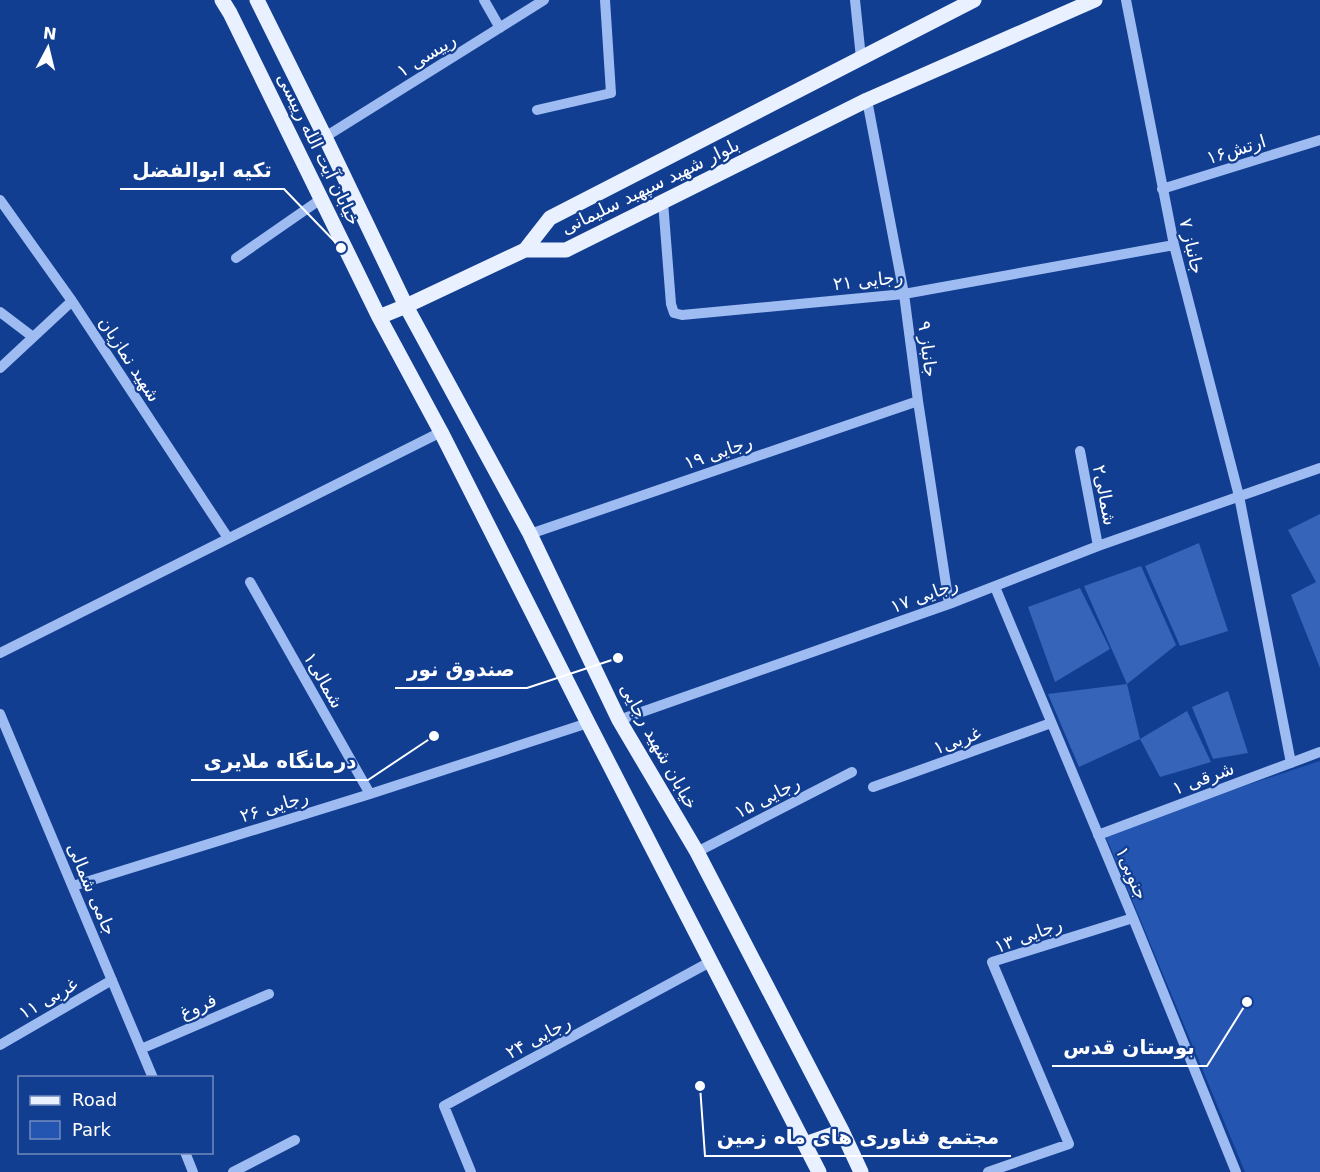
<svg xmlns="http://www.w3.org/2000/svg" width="1320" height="1172" viewBox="0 0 1320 1172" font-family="'DejaVu Sans',Cairo,sans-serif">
	<rect width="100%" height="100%" fill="#123e91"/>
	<!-- green -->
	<path fill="#2456b1" d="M1320,761v411h-75l-141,-340z"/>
	<!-- building -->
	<path fill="#3664b9" d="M1320,514v154l-29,-73 25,-13 -28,-52z
		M1199,543l29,88 -48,15 -35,-80z
		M1141,566l35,79 -49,39 -43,-98z
		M1080,588l30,61 -55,33 -27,-75z
		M1127,684l13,55 -61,28 -31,-73z
		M1228,691l20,62 -35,6 -21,-52z
		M1187,711l24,51 -51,15 -20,-38z"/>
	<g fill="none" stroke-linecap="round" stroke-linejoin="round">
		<!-- minor -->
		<path stroke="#9ebcf2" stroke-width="10" d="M484,0l16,28
			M855,0l6,58
			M1126,0l48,245 65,251 52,267
			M867,100l37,194 14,107 31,203
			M537,110l74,-17 -6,-93
			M325,137l219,-137
			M1162,189l158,-49
			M0,200l72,101 156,237
			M663,202l8,102 3,9 8,2 222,-21 270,-49
			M236,258l85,-59
			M0,312l33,25
			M0,368l72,-67
			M1080,451l18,95
			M530,534l388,-133
			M250,582l120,212
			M995,587l138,331 103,254
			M0,653l441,-221
			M0,714l153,364
			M619,720l330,-116 149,-58 222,-78
			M873,787l178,-64
			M1098,835l222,-83
			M697,852l155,-80
			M73,886l297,-92 218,-71
			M0,1045l112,-65
			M141,1049l128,-55
			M185,1152l8,20
			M233,1172l62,-32
			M471,1172l-27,-66 266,-144
			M988,1172l81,-28 -77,-182 141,-44"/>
		<!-- major -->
		<path stroke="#e9f0ff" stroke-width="15" d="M222,0l8,13 149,304 62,115 147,291 231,449
			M257,0l68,137 81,169 124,228 89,186 78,132 145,279 19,41
			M525,250l25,-32 424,-218
			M379,317l27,-11 119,-56h41l301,-150 228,-100
			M805,1144l37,-13"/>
	</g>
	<g text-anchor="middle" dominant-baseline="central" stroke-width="4.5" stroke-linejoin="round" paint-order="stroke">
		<!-- street labels -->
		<g font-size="18" fill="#fff" stroke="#123e91">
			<text transform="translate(426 55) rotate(-32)">رییسی ۱</text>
			<text transform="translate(319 149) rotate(64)">خیابان آیت الله رییسی</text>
			<text transform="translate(1236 149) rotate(-17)">ارتش۱۶</text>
			<text transform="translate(650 186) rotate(-26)">بلوار شهید سپهبد سلیمانی</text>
			<text transform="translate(1192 246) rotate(77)">جانباز ۷</text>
			<text transform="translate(868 280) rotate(-6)">رجایی ۲۱</text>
			<text transform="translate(928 349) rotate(83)">جانباز ۹</text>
			<text transform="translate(130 359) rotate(57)">شهید نمازیان</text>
			<text transform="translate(718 452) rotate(-19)">رجایی ۱۹</text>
			<text transform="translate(1105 495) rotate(79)">شمالی۲</text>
			<text transform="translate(924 595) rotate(-20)">رجایی ۱۷</text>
			<text transform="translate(324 680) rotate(60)">شمالی۱</text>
			<text transform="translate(957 740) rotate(-20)">غربی۱</text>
			<text transform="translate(659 746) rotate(61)">خیابان شهید رجایی</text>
			<text transform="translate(1203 778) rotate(-20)">شرقی ۱</text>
			<text transform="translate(767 797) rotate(-27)">رجایی ۱۵</text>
			<text transform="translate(274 806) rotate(-17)">رجایی ۲۶</text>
			<text transform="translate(1132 873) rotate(67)">جنوبی۱</text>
			<text transform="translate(92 889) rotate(67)">جامی شمالی</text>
			<text transform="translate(1028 935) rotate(-20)">رجایی ۱۳</text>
			<text transform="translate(48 998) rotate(-30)">غربی ۱۱</text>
			<text transform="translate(198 1006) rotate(-23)">فروغ</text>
			<text transform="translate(538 1037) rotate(-28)">رجایی ۲۴</text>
		</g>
	</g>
	<!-- callouts -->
	<path fill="none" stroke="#fff" stroke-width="2" d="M341 248L284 189H120M618 658L527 688H395M434 736L368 780H191M1247 1002L1207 1066H1052M700 1086L705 1156H1011"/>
	<g fill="#fff" stroke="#123e91" stroke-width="2">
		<circle cx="341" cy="248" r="6"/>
		<circle cx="618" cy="658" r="6"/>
		<circle cx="434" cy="736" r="6"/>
		<circle cx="1247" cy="1002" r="6"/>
		<circle cx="700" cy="1086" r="6"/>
	</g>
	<g font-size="20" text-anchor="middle" font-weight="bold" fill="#fff" stroke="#123e91" stroke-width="4.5" stroke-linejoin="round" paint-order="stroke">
		<text x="202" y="177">تکیه ابوالفضل</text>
		<text x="461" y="676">صندوق نور</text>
		<text x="280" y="768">درمانگاه ملایری</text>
		<text x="1129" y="1054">بوستان قدس</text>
		<text x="858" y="1144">مجتمع فناوری های ماه زمین</text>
	</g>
	<!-- legend -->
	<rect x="18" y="1076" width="195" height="78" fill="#123e91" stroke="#718bbd" stroke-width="1.5"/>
	<rect x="30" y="1096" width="30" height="9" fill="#e9f0ff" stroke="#718bbd" stroke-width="1.5"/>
	<text x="72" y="1106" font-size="18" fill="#ffffff">Road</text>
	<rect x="30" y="1121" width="30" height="18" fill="#2456b1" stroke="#718bbd" stroke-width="1.5"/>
	<text x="72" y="1136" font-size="18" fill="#ffffff">Park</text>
	<!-- north arrow -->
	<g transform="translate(48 48) rotate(7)" stroke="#123e91" stroke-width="4.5" paint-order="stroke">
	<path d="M0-4.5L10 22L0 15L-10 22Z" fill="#ffffff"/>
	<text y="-9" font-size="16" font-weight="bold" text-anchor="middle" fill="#ffffff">N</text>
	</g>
</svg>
